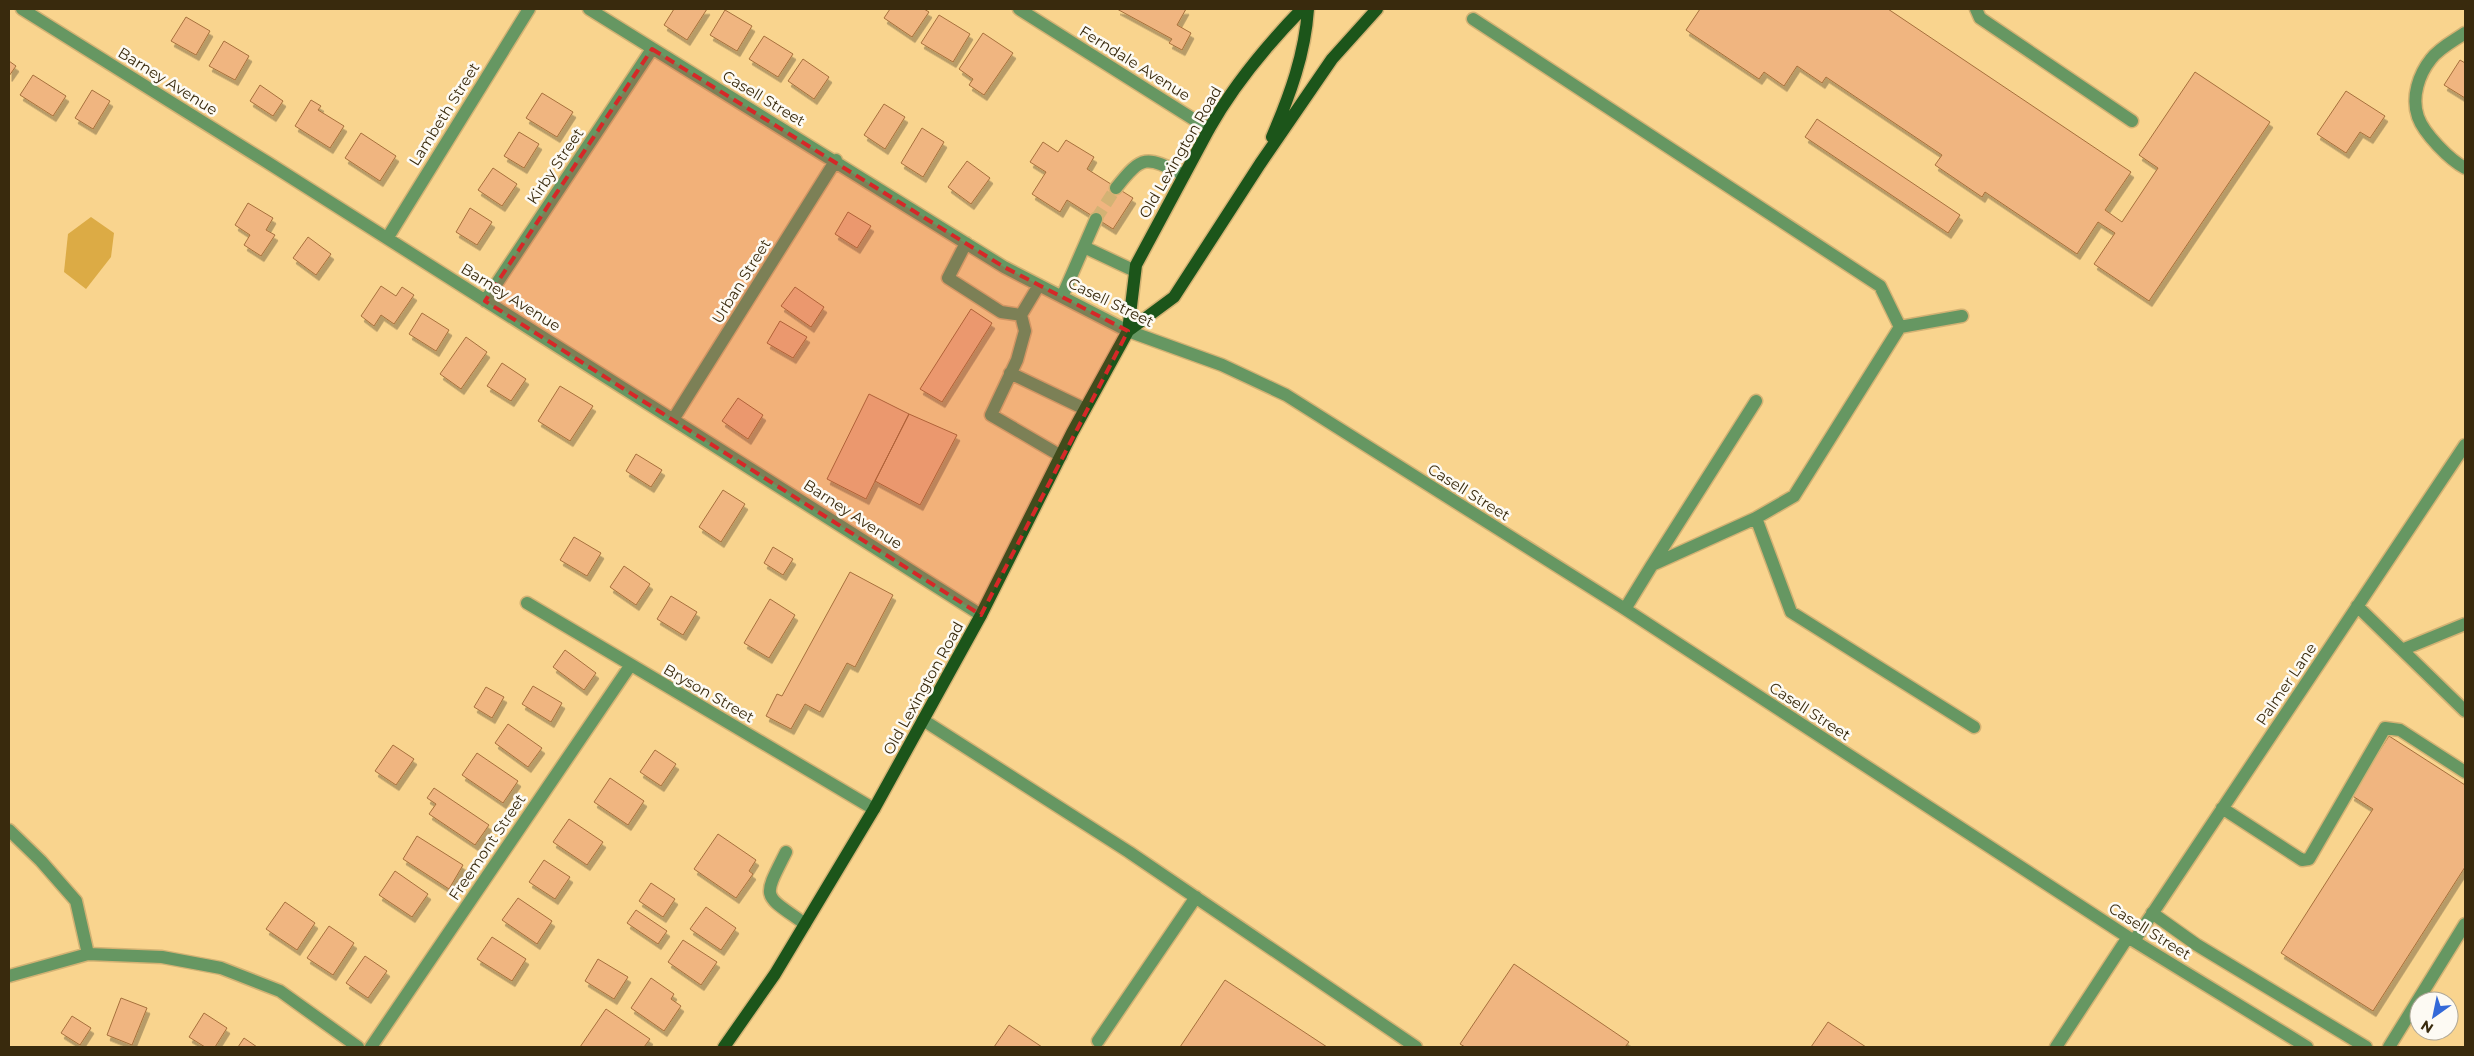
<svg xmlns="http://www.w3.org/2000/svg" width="2474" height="1056" viewBox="0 0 2474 1056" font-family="Montserrat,sans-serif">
	<defs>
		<filter id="shadow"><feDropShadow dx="3" dy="5.5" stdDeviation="0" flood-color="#0004"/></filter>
	</defs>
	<rect width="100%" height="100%" fill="#f9d48e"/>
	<!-- green -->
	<path fill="#dcab45" d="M91,217l23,16 -3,24 -25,32 -22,-17 4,-38z"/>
	<!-- building -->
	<path fill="#f0b580" stroke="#a6703c" filter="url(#shadow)" d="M674,9h33l-20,31 -23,-15z
		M890,9h34l5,3 -17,25 -28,-19z
		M1117,9h69l-9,16 14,8 -9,17 -13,-7 3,-4z
		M1700,9h188l243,163 -26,38 17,12 36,-54 -19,-13 56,-83 75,50 -121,179 -55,-37 21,-31 -17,-11 -21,32 -92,-62 -3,5 -47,-32 7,-10 -116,-78 -4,6 -25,-17 -13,20 -20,-14 -5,7 -73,-49z
		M725,10l27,16 -15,25 -27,-16z
		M939,15l31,19 -17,28 -32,-19z
		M186,17l24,14 -14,24 -25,-14z
		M983,33l30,20 -29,42 -15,-10 4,-6 -14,-10z
		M764,36l29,18 -15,23 -29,-18z
		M224,41l25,15 -14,24 -26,-14z
		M803,59l26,18 -15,22 -26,-18z
		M2460,60l5,3v35l-21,-13z
		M9,61l7,5 -7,10z
		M33,75l33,21 -13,20 -33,-21z
		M260,85l23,16 -10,15 -23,-15z
		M92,90l18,11 -17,28 -18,-11z
		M2346,91l39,25 -15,22 -10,-6 -14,21 -29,-19z
		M542,93l31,19 -16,25 -31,-19z
		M311,100l10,6 -3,4 26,16 -14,22 -35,-22z
		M884,104l21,13 -20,32 -21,-14z
		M1817,119l143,96 -12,18 -143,-96z
		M922,128l22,14 -21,35 -22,-14z
		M519,132l20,12 -15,24 -20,-12z
		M361,133l35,23 -16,25 -35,-23z
		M1066,140l28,17 -7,12 46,29 -20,31 -46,-29 -7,12 -28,-18 14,-22 -16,-10 13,-20 15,10z
		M967,161l23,17 -19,26 -23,-17z
		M493,168l24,16 -15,22 -24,-16z
		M248,203l25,15 -7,12 9,5 -14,21 -17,-11 6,-10 -15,-10z
		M470,208l22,14 -15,23 -21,-13z
		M848,212l23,14 -14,22 -22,-14z
		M308,237l23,17 -15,21 -23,-17z
		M381,286l15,10 6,-9 12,8 -20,29 -13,-9 -7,11 -13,-10z
		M795,287l29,20 -13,20 -30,-21z
		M971,309l21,14 -50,79 -22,-13z
		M422,313l27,17 -13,21 -27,-17z
		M780,321l27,16 -14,21 -26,-15z
		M466,337l21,15 -26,37 -21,-15z
		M502,363l24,16 -15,22 -24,-15z
		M560,386l33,20 -23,35 -32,-20z
		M869,394l40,20 -43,85 -39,-20z
		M738,398l25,17 -15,24 -26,-18z
		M909,414l48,21 -37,70 -45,-24z
		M636,454l26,16 -11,17 -25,-16z
		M723,490l22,14 -24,38 -22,-15z
		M574,537l27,16 -14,23 -27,-16z
		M773,547l20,12 -10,16 -19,-12z
		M624,566l26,18 -14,21 -26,-18z
		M850,572l43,23 -38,72 -8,-4 -27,49 -15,-8 -14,25 -25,-13 11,-22 5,2z
		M671,596l26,16 -14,23 -26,-16z
		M770,599l25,16 -26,43 -25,-15z
		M565,650l31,23 -12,17 -31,-23z
		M533,686l29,17 -11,19 -29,-18z
		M486,687l18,10 -12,21 -18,-11z
		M508,724l34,24 -14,19 -33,-24z
		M2389,736l76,49v82l-92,144 -92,-58 92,-144 -22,-14z
		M393,745l21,14 -18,26 -21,-14z
		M655,750l21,14 -15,22 -21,-14z
		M477,753l41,28 -15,22 -41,-28z
		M610,778l34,23 -16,24 -34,-23z
		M434,788l55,37 -14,20 -46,-31 7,-10 -9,-6z
		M569,819l34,23 -16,23 -34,-23z
		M718,834l38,26 -7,11 4,3 -17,24 -42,-29z
		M417,836l46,29 -14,24 -46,-30z
		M544,860l26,17 -15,22 -26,-17z
		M395,871l33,23 -16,23 -33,-22z
		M651,883l24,16 -12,18 -24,-16z
		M518,898l34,23 -15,23 -35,-24z
		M285,902l30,21 -18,27 -31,-21z
		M706,907l30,21 -15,22 -31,-21z
		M636,910l31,21 -9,13 -31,-21z
		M329,926l25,17 -21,32 -26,-17z
		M492,937l34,22 -14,22 -35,-22z
		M683,940l34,22 -16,23 -33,-23z
		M365,956l22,15 -19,27 -22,-15z
		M598,959l30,18 -14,22 -29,-18z
		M1514,964l115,78 -4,5h-160l-5,-3z
		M651,978l23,16 -3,5 10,7 -17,25 -33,-23z
		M1225,980l102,67h-147z
		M121,998l26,10 -15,37 -25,-10z
		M606,1009l44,30 -6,8h-64z
		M204,1013l23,15 -12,19h-10l-16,-10z
		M72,1016l19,12 -11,17 -19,-12z
		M1828,1022l38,25h-55z
		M1009,1025l33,22h-48z
		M244,1038l13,9h-19z"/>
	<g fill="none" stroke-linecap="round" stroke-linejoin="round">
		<!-- minor-tunnel -->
		<path stroke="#d3b274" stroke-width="12" stroke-dasharray="12 6" stroke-linecap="butt" d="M1096,219l20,-31"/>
		<defs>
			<path id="minor" d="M22,9c321,200 641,402 959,606
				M589,9l415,258 124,64 94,34 64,30 339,214 509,332 173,106
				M1019,9l190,120
				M1976,9l4,9 152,103
				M1473,19l407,267 20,41 -106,169 -38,22 -104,47 -27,44
				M2465,33c-10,7 -26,15 -34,26 -12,15 -20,38 -13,58 6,17 32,43 47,51
				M1116,188c27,-34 30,-32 68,-13
				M388,237l141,-228
				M966,243l-18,35 53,34 20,3
				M1084,247l51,24
				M1039,285l-18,30 4,16 -8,29 -26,55 70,41
				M1062,297l34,-78
				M485,301l167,-252
				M1900,327l62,-11
				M1010,373l75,36
				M674,418l162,-258
				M1756,518l35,94 183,115
				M1652,565l104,-164
				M527,603l347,206
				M2357,606l108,105
				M2404,649l61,-25
				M923,720l206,132 287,195
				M2222,808l80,52 7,-1 76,-131 15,2 65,42
				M9,830l32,31 35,40 12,53
				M786,852c-24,48 -24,41 19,72
				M2152,913l45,32 169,102
				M2134,941l331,-496
				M9,976l79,-22 74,3 59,11 59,23 78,56
				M1098,1041l98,-144
				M371,1047l259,-381
				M2056,1047l72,-110
				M2389,1047l76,-123"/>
			<path id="major" d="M1272,137c18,-42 33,-83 36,-128
				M1128,331l46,-34 86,-133 72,-105 45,-50
				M724,1047l51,-73 99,-165 107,-194 91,-182 56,-102 8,-66 73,-136c24,-43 58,-84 93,-120"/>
		</defs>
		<!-- minor casing -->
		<use href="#minor" stroke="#d3b274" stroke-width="15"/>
		<!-- major casing -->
		<use href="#major" stroke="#d3b274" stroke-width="15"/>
		<!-- minor -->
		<use href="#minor" stroke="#669762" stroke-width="12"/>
		<!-- major -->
		<use href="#major" stroke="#1c551a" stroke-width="12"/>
	</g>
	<!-- marked area -->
	<path fill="#d62828" fill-opacity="0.2" stroke="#d62828" stroke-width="4" stroke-dasharray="10 6" stroke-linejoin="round" d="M652,49l352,218 124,64 -147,284 -496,-314z"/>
	<g text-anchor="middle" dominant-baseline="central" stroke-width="5" stroke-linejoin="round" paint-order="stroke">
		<!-- street labels -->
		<g font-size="15" fill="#392a0d" stroke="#fdfaf3">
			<text transform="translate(1135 63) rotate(32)">Ferndale Avenue</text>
			<text transform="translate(168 81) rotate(32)">Barney Avenue</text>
			<text transform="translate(764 98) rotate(31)">Casell Street</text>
			<text transform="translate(444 114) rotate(-58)">Lambeth Street</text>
			<text transform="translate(1180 152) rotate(-60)">Old Lexington Road</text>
			<text transform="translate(555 166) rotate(-56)">Kirby Street</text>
			<text transform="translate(741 281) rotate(-58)">Urban Street</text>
			<text transform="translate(511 297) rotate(32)">Barney Avenue</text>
			<text transform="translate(1111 302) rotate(26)">Casell Street</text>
			<text transform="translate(1469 492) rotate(32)">Casell Street</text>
			<text transform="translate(853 514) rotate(33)">Barney Avenue</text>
			<text transform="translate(2286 684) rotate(-56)">Palmer Lane</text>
			<text transform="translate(923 688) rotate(-61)">Old Lexington Road</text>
			<text transform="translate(709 693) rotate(30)">Bryson Street</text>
			<text transform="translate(1810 711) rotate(33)">Casell Street</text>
			<text transform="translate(487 847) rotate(-56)">Freemont Street</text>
			<text transform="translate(2150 931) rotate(32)">Casell Street</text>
		</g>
	</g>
	<!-- border -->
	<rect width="2474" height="1056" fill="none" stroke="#392a0d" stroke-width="20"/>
	<!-- north arrow -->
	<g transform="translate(2434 1016) rotate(213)"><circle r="24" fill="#fdfaf3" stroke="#afa797"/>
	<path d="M0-4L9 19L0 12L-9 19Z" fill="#3469d8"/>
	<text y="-8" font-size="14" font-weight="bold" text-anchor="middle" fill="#392a0d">N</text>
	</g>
</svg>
